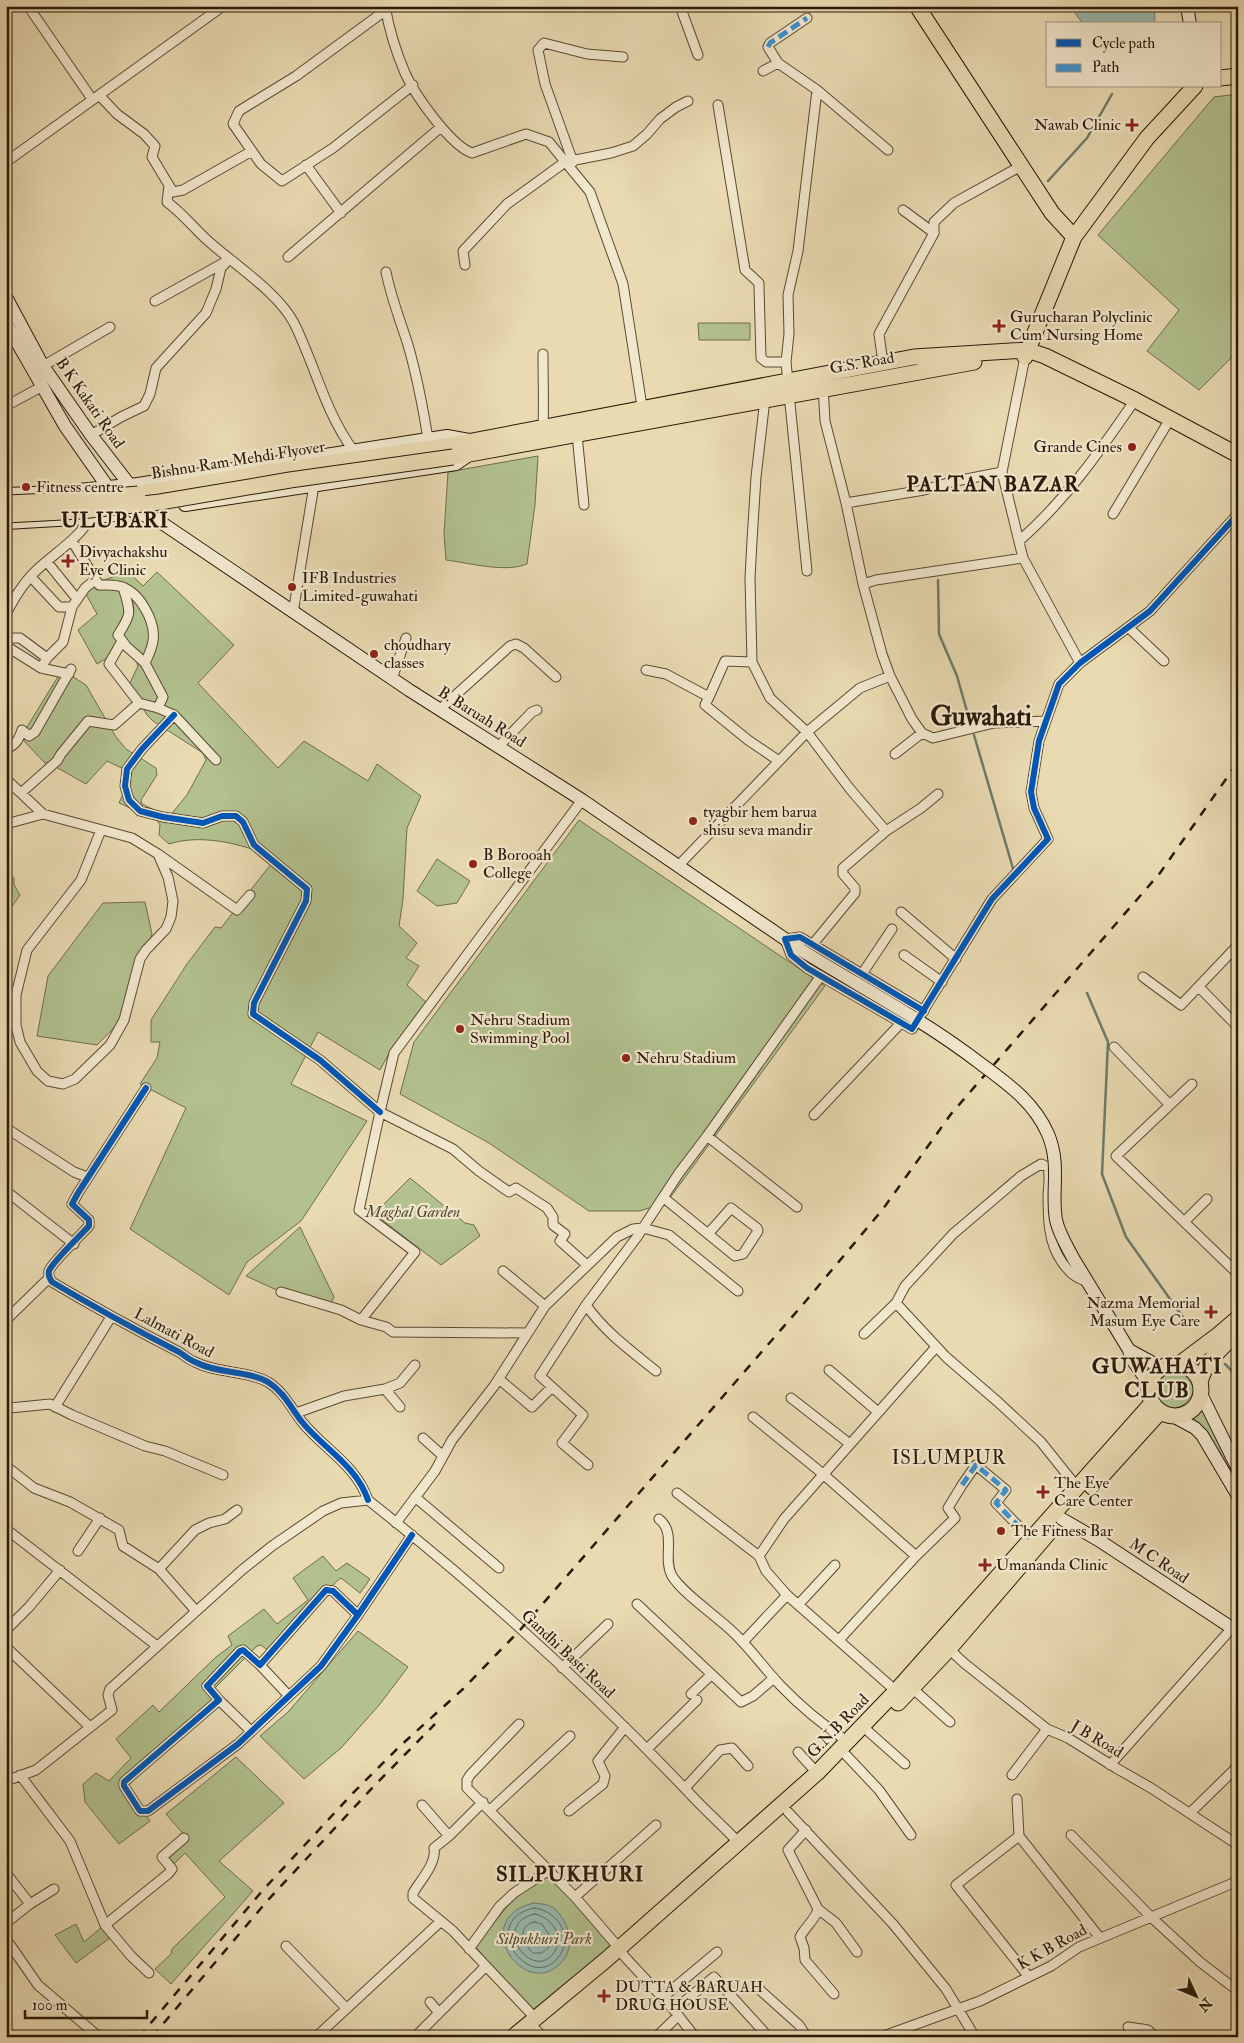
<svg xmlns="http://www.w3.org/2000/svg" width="1244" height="2043" viewBox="0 0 1244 2043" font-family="'IM FELL Double Pica',serif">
	<rect width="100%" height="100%" fill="#e9dab2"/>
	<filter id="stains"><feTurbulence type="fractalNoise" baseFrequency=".004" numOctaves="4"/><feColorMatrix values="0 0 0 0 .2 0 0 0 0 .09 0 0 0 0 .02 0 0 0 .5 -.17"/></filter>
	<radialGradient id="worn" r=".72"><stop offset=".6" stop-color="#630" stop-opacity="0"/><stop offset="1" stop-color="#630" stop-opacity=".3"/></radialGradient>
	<!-- green -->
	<path fill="#b2c18f" stroke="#6e6d4b" d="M1238,94v257l-39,39 -52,-39 32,-41 -81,-75 116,-138z
		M698,323h52v17h-51z
		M538,456l-3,49 -8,59c-21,9 -58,-1 -81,-4l-2,-26 4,-62z
		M126,570l17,16 14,-14 77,73 -36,38 80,85 26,-27 64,40 9,-17 44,32 -14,32 -4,71 -4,27 18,17 -11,15 13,8 -12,19 21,19 -35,42 -13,24 -62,-38 -27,52 76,37 -66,100 -54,41 -18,33 -99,-66 56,-121 -46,-24 17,-26 3,-16h-9v-22l36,-56 28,-37 6,1 50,-64 -5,-10c-29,-11 -66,-20 -97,-10l-10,-9 1,-10 -3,-5 -38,-17 13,-30 -25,-12 -21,23 -37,-21h-4l-22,-23 1,-8 38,-62 24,15 30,52 10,12 30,19 1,7 -16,25 1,4 27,13 18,-22 19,-35 -3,-7 -50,-32 -6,-6 -18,-30 9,-19 -7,-20 -5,1 -29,17 -19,-34 19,-16 -15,-27 31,-10z
		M579,820l246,166 -158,216 -27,9h-51l-100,-68 -89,-49 14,-52z
		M437,859l33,22 -13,22 -20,3 -20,-15z
		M6,870l8,8v7l6,10 -14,20v-13l2,-2 -2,-3z
		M145,902l7,32 -24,79 -31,32 -60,-9 11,-60 55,-73z
		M410,1178l55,45 9,2 6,11 -39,29 -67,-51z
		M300,1227l34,70 -4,9 -49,-14 -35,-16z
		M1173,1368c45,0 12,57 -14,36l-6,-12 5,-12z
		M1201,1408c13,22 37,56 37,81l-50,-70z
		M323,1556l13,15 11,-8 23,16 -10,14 -19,-15 -3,2 -68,72 -9,-7 -4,1 -43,43 5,12 -96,81 27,39 -31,23 -34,-42 -2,-18 13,-11 13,8 22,-23 -15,-19 37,-34 6,7 57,-55 16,-12 -4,-9 36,-27 13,15 31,-24 -15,-22z
		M358,1631l50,36 -28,37 -39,44 -37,31 -44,-43 28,-24z
		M236,1757l48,46 -65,58 34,30 -82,93 -16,-15 16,-15 1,-5 53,-52 -40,-44 -11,11 -8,-10 20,-17 -20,-23z
		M550,1875l64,68 -80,67 -25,-24 -34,-40 34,-42 15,-13z
		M76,1924l8,18 18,-15 8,11 -34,25 -21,-28z"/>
	<!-- water -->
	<path fill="#97baaf" stroke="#6c7a6c" d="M1070,6h84l1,13 -2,5h-70z
		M534,1903c7,1 16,1 22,7 12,12 19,34 8,49 -36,48 -99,-40 -30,-56z"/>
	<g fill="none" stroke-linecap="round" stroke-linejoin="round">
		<!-- shore -->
		<path stroke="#616a5b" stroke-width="1" d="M534,1908c22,2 40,27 26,47 -28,42 -85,-34 -26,-47z
			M534,1914c16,2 31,21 21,37 -21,34 -66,-26 -21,-37z
			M534,1922l8,2 9,14 -2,9 -7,6h-9c-10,-10 -17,-26 1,-31z"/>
		<!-- stream -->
		<path stroke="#6c7a6c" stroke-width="2.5" d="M1048,181l39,-43 25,-44
			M938,580l1,54 18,42 13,46
			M974,735l40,137
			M1087,993l21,49 -6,132 24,63 61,86
			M1225,1364l13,13"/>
		<defs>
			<path id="street" d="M28,6l64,93
				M385,6c4,23 11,46 20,67 10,22 45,72 67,80l54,-19 23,8 41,50 33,92 20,129
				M680,6l18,49
				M386,10l-90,66 -57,35 -6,13 28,40 21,17 51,-33 80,-63
				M778,63l-10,-16 2,-4 37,-25
				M763,71l15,-8 39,27 71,60
				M99,95l18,19 27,20 11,12 -3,11 21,35 10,-2 69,-39
				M718,105l27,165 14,13v4l2,71 5,4h20
				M6,162l217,-156
				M573,162l-28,-78 -7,-34 6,-7 43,11 36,3
				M306,165l35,48
				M169,186l-2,16c15,11 26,25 39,37 26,24 72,53 88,84 21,42 31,89 59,127
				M934,233v-11l20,-19 67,-37
				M288,257l153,-130
				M465,265l-2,-14 44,-47 58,-42 46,-9 22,-7 14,-12 13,-15 16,-12 12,-6
				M386,272c5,25 14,48 22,73 9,31 15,63 20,94
				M155,301l70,-39
				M543,354c0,25 1,49 0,74
				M1025,357l-23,115 21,86 57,105
				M883,363l-4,-29 55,-101 -31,-23
				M43,366l67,-39
				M788,382l-2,-20 3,-28 -1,-39 10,-44 19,-161
				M823,385l2,36 21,82 17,81 19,70 8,22 22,43 10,14 11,5 61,-15 52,-2
				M789,394l18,177
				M765,399l-9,78 -4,64 -2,37 2,84 18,36 37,34 43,57 36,42
				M6,406l35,-19
				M91,435l30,-18 23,-11 6,-12 6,-26 50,-55 10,-24 5,-21 8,-9
				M577,435l7,70
				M846,503l78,-13 27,-8 51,-10
				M1113,514l57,-95
				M72,541l27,44c8,0 16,-1 23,2 18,6 34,35 31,54 -1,8 -5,15 -8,22l18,34 -5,11 16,7 42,45
				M1019,541c47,-41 81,-90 116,-141
				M47,562l30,37
				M31,577l28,30h13
				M863,584l13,-4 147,-22
				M123,587c7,25 10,25 -5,48l8,11 19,17
				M293,613l21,-128
				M6,614c9,-18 19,-34 34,-47 19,-17 39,-29 52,-51
				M1128,627l36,34
				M6,638h14l27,20 -6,10 28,6
				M122,641l-13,23 30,39 19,5
				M6,646l35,22
				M47,658l16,-16 9,-35 13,-19 10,-8
				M646,670l20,4 43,23 16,-36 27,1
				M392,679l14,-41
				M709,697l-4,8 43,35 31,21
				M439,710l71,-64 6,-2 8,4 32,29
				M174,715l-32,34 -15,20 -2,17 4,14 11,11 23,6 40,6 19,-7h14l7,6 11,23 53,44 -1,12 -52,102 -1,11 67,46 60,52
				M498,747l34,-35 5,-2
				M6,749c10,-4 13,-10 16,-19l7,6 6,-4 36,-63
				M895,754l27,-21
				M6,779l37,35
				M21,793l36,-32 4,-7 27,-33 26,4 25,-22
				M6,824l37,-10 89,24 26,16 79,56 13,-15
				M101,830l-20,50 -54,70 -11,45v30l4,17 17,29 11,10 15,3 12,-5 35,-34 14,-25 16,-61 6,-9 20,-21 5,-12 2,-16 -5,-24 -10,-23
				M678,866l129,-134 53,-44 30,-12
				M901,912l55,47
				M813,944l42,-51v-5l-12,-14v-6l43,-37 35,-23 17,-14
				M904,955l38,27
				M862,974l30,-45
				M1143,977l38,28 57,-60
				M1199,987l39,40
				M924,1011l-124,-74 -15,2 6,16 16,13 105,61 80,-130 56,-60 -14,-31 -3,-16 8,-51 20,-57 21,-21 70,-52 88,-97
				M1114,1047l56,58
				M1192,1084l-76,72 122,118
				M146,1088l-68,105 -6,11 17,16v6c-8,9 -37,36 -40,45 -1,4 1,8 3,11 42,25 84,48 127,70 5,3 10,8 16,10 23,12 51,8 73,20 16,10 23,26 34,40 22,27 54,43 66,78
				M380,1112l14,-59 188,-253
				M814,1115l87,-92
				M6,1128l68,44 13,5
				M707,1136l113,-159
				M6,1191l68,53
				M664,1198l71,58 8,-2 15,-23 -1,-3 -26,-20 -23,26
				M1185,1221l22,-22
				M503,1271l42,35
				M281,1292l60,18 20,10 25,7 7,5 133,1
				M896,1303l50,54 52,45 43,40 36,45
				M586,1305l-46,71 43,39 -21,28 26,22
				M6,1320l43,-42
				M361,1320l54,-68 -56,-42 21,-98 73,37 26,22 30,21 7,-4 31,20 6,9v8l12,9 -5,7 27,24
				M864,1334l32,-31 9,-17 48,-52 68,-58 20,-12 7,3c2,9 1,18 0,28 0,22 0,48 14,67 7,10 13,16 24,19
				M829,1370l49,42
				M656,1371c-26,-21 -51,-39 -70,-66l51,-68 42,-64 28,-37 90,71
				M499,1379l33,28 20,-20
				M791,1398l59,46
				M55,1407l56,-90
				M400,1407l-15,-18 15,-6 15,-18
				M6,1413l4,-5 40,-4 22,11 73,31 20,5 58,24
				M296,1413l48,-17 41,-7
				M753,1417l70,57 93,82
				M423,1438l20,18
				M6,1466l28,22 36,14 49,28 4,16 36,23 37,42
				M677,1493l82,63
				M415,1497l84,71
				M368,1500c114,90 224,190 324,296 15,16 31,30 46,46
				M659,1519c18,14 3,39 13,57 12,19 48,42 65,60 15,15 28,33 43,49 20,21 43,40 67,56
				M396,1523l39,-52 17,-31 42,-54 51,-80 72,-69 16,-8 10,-1 26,7 69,56
				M6,1529l151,117
				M78,1551l22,-33
				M159,1569l36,-39 14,-7 16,-4 12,-9
				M637,1604l104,98 12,-6 21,-18
				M798,1605l37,-40
				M358,1615l-25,-24 -7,-1 -66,75 -17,-15 -3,1 -33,35 12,14 -95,82v4l16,25h8l90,-67 83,-78 37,-51 54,-80
				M6,1630l23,-23 31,-37
				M839,1640l77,-84 39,-38 -7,-10 14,-23 14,-20 30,25 -10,13 34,35
				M743,1642l44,-47
				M6,1647l84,80
				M949,1649l15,14 83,66 21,9 48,30 35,20 87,57
				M260,1665l29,31
				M562,1668l46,-44
				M912,1688l38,34
				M896,1691l-109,-96 -21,-24 -7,-15 25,-37 152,-172
				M691,1694l20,-19
				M219,1700l32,31
				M519,1724l-49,51 -3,5v8l108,109 44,51 5,8 50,54 21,27
				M869,1732l36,32
				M647,1749l50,-49
				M798,1752l19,21
				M846,1755l33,35 32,45
				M1110,1765l122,-137
				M20,1775l50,66 35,84 26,31 18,17
				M1012,1775l35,-46
				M6,1781l30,-11 76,-60 -4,-15 2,-6 132,-119 30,-24 51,-35 18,-8 27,-3
				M685,1788l35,-38 12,-2 16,18
				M1017,1799l2,37
				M422,1805l27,31 34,-34
				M490,1810l80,-74
				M569,1811l34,-27 2,-8 -7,-15 27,-34
				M788,1812l105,112 53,65 29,48
				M1190,1813l47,-46
				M806,1830l-18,20 30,59c-2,10 -13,18 -18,28l4,11 1,12 29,34
				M1071,1835l80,82 49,45 38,29
				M449,1836l-15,12c3,15 -14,33 -21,45v5l40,33 83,88
				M6,1873l24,31 -24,19
				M575,1897l81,-72
				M30,1904l24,-15
				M818,1909l18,14 21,29
				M105,1925l63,-51 4,-5 -10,-12 22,-19
				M6,1939l32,46 61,52
				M286,1946l60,62
				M469,1949l31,-43 14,-13 35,-23
				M1029,1977l-73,-92 63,-49 81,102
				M760,1990l39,35 8,12
				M662,1998l55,-46
				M430,2002l9,11
				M674,2010l40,-33 50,55
				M1128,2027l20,3 7,7
				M535,2029l8,8
				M6,2030l5,7
				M316,2037l124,-115
				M415,2037l71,-71
				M656,2037l22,-21
				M881,2037l99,-36 71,-35 28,-19 159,-66
				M1135,2037l8,-8"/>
			<path id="secondary" d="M1187,6l3,18
				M6,297l37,69 48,69 41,53
				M6,323l59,103 42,60 9,12 18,14 22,7 253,171 173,110 219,150
				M6,494l53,-2 79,-8 309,-48 22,4
				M185,505l271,-41 13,-9
				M6,523l85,-5 30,-4
				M1073,1258l56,92 2,8 19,27
				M1129,1350l33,18
				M1201,1394l37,75
				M1173,1416l22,12 7,7 36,61
				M1062,1519l38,22 138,91"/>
			<path id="primary" d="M917,6l135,207 22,24
				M1220,78l18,-2
				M1025,357l49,-120 73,-99 48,-52
				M453,457l521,-95
				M138,494l121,-21 192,-28 463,-88 113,-7 18,6 90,44 103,55
				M1149 1390a26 26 0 1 1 52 0a26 26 0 1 1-52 0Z
				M1178,1365l40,-30 20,-17
				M1200,1383c4,-21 23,-36 38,-51
				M1092,1487l68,-75
				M898,1703l51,-54 103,-120
				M513,2037l94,-78 210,-186 79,-82 256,-288"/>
		</defs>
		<!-- street casing -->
		<use href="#street" stroke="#5a4932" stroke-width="11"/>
		<!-- secondary casing -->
		<use href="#secondary" stroke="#2b1907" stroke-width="14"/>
		<!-- primary casing -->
		<use href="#primary" stroke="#2b1907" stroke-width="17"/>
		<!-- street -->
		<use href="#street" stroke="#f1e7cd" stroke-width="9"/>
		<!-- secondary -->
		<use href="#secondary" stroke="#f1e7cd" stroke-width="12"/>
		<!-- primary -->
		<use href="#primary" stroke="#e9dab2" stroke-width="15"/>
		<!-- rail -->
		<path stroke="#2b1907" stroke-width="2.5" stroke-dasharray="9 9" stroke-linecap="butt" d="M139,2037l124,-147 90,-97 46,-46 64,-58 57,-59 285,-328 78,-93 68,-95 209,-241 78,-111
			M152,2037l116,-137 107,-115 60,-61"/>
		<defs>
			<path id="secondary-bridge" d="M801,950c61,38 123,70 180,114 27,20 53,38 67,70 13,31 3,57 8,86 3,14 11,26 17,38"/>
			<path id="primary-bridge" d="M6,503l66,-3 66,-6
				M6,515l75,-4 79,-9 130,-22 163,-23"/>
		</defs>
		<!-- secondary-bridge casing -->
		<use href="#secondary-bridge" stroke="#2b1907" stroke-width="14" stroke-linecap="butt"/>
		<!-- primary-bridge casing -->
		<use href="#primary-bridge" stroke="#2b1907" stroke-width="17" stroke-linecap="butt"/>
		<!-- secondary-bridge -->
		<use href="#secondary-bridge" stroke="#f1e7cd" stroke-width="12"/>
		<!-- primary-bridge -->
		<use href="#primary-bridge" stroke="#e9dab2" stroke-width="15"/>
		<!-- quiet -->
		<path stroke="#3c93d1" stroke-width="5" stroke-dasharray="10 5" stroke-linecap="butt" d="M768,47l2,-4 37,-25
			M962,1485l14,-20 30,25 -10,13 34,35"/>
		<defs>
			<path id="cycleway" d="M174,715l-32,34 -15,20 -2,17 4,14 11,11 23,6 40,6 19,-7h14l7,6 11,23 53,44 -1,12 -52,102 -1,11 67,46 60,52
				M924,1011l-124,-74 -15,2 6,16 16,13 105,61 80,-130 56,-60 -14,-31 -3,-16 8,-51 20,-57 21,-21 70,-52 88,-97
				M146,1088l-68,105 -6,11 17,16v6c-8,9 -37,36 -40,45 -1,4 1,8 3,11 42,25 84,48 127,70 5,3 10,8 16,10 23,12 51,8 73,20 16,10 23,26 34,40 22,27 54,43 66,78
				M358,1615l-25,-24 -7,-1 -66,75 -17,-15 -3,1 -33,35 12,14 -95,82v4l16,25h8l90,-67 83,-78 37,-51 54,-80"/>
		</defs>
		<!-- cycleway casing -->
		<use href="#cycleway" stroke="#f1e7cd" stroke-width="9"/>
		<!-- cycleway -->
		<use href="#cycleway" stroke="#0057b8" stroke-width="6"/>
	</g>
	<!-- markers -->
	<g fill="#8f2418" stroke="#f1e7cd" stroke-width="2">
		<path d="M1129.5 117.5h5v5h5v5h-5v5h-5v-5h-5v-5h5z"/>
		<path d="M996.5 318.5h5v5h5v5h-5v5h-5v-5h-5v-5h5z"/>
		<circle cx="1132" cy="447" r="5"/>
		<circle cx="26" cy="487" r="5"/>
		<path d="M65.5 553.5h5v5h5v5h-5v5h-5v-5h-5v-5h5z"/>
		<circle cx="292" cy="587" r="5"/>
		<circle cx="374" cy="654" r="5"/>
		<circle cx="693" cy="821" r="5"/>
		<circle cx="473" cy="864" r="5"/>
		<circle cx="460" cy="1029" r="5"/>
		<circle cx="626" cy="1058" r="5"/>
		<path d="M1208.5 1304.5h5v5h5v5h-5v5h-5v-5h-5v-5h5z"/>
		<path d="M1040.5 1484.5h5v5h5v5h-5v5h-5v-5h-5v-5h5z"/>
		<circle cx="1001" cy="1531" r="5"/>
		<path d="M982.5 1557.5h5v5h5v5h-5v5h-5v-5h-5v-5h5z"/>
		<path d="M601.5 1988.5h5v5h5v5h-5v5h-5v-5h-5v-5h5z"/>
	</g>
	<g text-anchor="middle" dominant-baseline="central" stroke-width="4.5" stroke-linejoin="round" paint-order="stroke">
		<!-- poi labels -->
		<g font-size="16" fill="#2b1907" stroke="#f1e7cd" text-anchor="start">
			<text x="1121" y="125" text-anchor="end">Nawab Clinic</text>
			<text x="1010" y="317">Gurucharan Polyclinic<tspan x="1010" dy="18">Cum Nursing Home</tspan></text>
			<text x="1122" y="447" text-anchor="end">Grande Cines</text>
			<text x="36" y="487">Fitness centre</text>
			<text x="79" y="552">Divyachakshu<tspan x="79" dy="18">Eye Clinic</tspan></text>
			<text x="302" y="578">IFB Industries<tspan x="302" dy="18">Limited-guwahati</tspan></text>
			<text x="384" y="645">choudhary<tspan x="384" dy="18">classes</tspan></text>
			<text x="703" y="812">tyagbir hem barua<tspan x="703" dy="18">shisu seva mandir</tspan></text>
			<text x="483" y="855">B Borooah<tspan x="483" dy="18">College</tspan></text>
			<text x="470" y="1020">Nehru Stadium<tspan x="470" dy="18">Swimming Pool</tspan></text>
			<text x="636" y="1058">Nehru Stadium</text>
			<text x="1200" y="1303" text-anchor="end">Nazma Memorial<tspan x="1200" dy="18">Masum Eye Care</tspan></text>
			<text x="1054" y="1483">The Eye<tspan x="1054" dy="18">Care Center</tspan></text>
			<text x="1011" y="1531">The Fitness Bar</text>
			<text x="996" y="1565">Umananda Clinic</text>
			<text x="615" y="1987">DUTTA &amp; BARUAH<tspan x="615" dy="18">DRUG HOUSE</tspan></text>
		</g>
		<!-- street labels -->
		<g font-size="16" fill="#2b1907" stroke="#f1e7cd">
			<text transform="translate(862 363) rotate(-10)">G.S. Road</text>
			<text transform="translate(90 403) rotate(55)">B K Kakati Road</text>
			<text transform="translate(238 460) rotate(-9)">Bishnu Ram Mehdi Flyover</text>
			<text transform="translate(482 717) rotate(32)">B. Baruah Road</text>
			<text transform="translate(174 1333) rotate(28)">Lalmati Road</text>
			<text transform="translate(1159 1561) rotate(34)">M C Road</text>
			<text transform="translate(568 1654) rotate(43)">Gandhi Basti Road</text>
			<text transform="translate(838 1726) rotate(-46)">G.N.B Road</text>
			<text transform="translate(1097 1739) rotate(31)">J B Road</text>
			<text transform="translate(1052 1947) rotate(-29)">K K B Road</text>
		</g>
		<!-- park labels -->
		<g font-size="16" font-style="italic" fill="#544b30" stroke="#f1e7cd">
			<text x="413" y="1212">Maghal Garden</text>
			<text x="544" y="1939">Silpukhuri Park</text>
		</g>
		<!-- quarter labels -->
		<g font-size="19" letter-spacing="1" fill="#2b1907" stroke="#f1e7cd">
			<text x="949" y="1458">ISLUMPUR</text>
		</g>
		<!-- district labels -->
		<g font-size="21" font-weight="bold" letter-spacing="1" fill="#2b1907" stroke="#f1e7cd">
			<text x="993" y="484">PALTAN BAZAR</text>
			<text x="115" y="520">ULUBARI</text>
			<text x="1157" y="1366">GUWAHATI<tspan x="1157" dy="24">CLUB</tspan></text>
			<text x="570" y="1874">SILPUKHURI</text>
		</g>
		<!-- town labels -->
		<g font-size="26" font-weight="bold" fill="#2b1907" stroke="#f1e7cd">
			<text x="981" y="717">Guwahati</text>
		</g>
	</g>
	<!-- margin -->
	<rect width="1244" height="2043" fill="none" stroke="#e9dab2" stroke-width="25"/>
	<rect x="8" y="8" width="1229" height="2028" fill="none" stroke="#2b1907" stroke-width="2.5"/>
	<rect x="12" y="12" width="1219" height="2018" fill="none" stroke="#2b1907"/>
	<!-- legend -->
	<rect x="1046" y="22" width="175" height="65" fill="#f1e7cd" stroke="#a2957e"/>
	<rect x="1056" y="39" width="25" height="8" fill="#0057b8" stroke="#a2957e"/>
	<text x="1092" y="48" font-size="15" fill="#2b1907">Cycle path</text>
	<rect x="1056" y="64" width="25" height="8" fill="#3c93d1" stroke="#a2957e"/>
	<text x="1092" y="72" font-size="15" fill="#2b1907">Path</text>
	<!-- north arrow -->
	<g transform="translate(1196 1996) rotate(134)" stroke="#f1e7cd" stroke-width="4" paint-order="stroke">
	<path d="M0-4L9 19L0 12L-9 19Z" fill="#2b1907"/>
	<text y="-8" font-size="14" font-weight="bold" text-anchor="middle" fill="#2b1907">N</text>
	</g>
	<!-- scale -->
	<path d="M25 2010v8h122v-8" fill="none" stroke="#2b1907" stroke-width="2.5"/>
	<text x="32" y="2010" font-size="15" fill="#2b1907" stroke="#f1e7cd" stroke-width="4" paint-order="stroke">100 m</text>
	<rect width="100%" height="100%" filter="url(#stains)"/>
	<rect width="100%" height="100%" fill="url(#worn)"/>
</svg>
